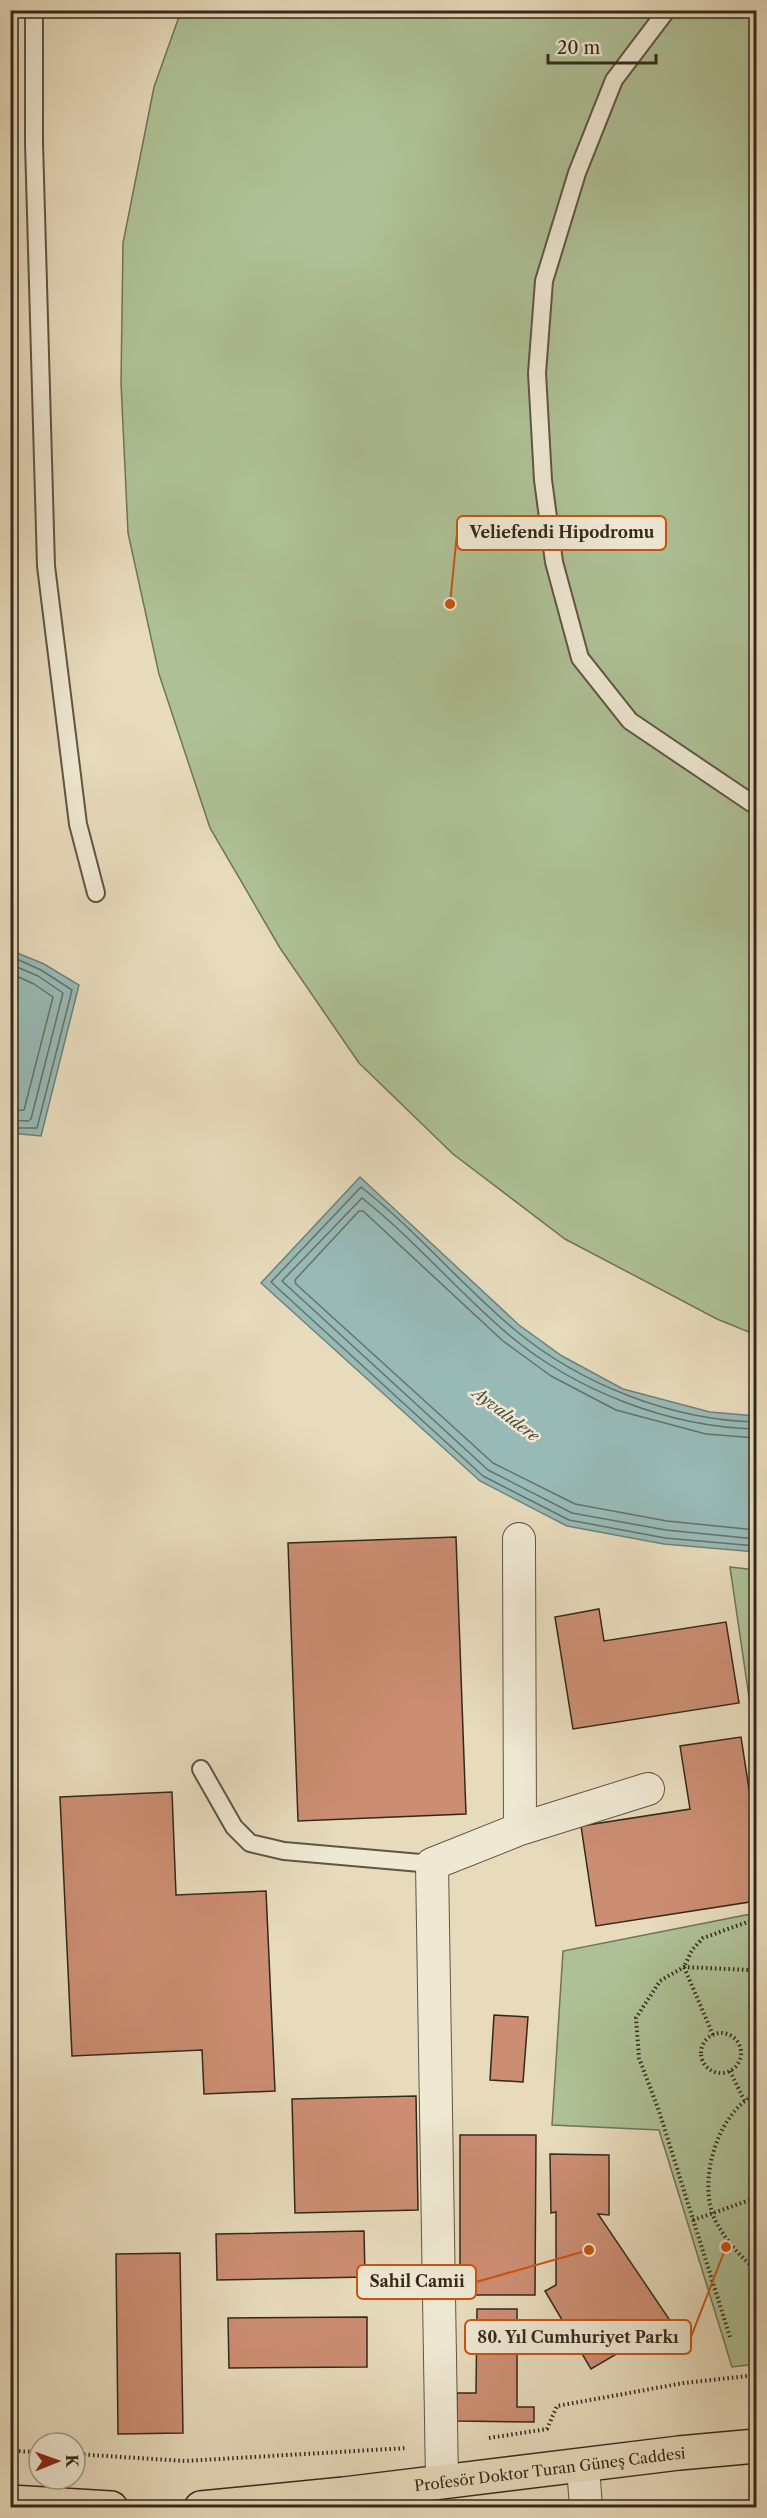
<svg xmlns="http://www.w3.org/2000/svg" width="767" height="2518" viewBox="0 0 767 2518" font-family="'Libre Caslon Text',serif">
	<rect width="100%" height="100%" fill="#e7dbbc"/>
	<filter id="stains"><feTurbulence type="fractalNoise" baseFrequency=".00333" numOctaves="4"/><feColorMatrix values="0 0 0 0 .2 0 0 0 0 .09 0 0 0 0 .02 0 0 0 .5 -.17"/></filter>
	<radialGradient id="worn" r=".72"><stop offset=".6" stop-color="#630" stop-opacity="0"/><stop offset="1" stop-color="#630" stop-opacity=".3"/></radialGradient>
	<!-- green -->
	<path fill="#aec196" stroke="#717458" stroke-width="1.5" d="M181,11h575v1324l-39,-16 -152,-80 -112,-85 -94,-91 -79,-115 -70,-120 -51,-154 -31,-141 -7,-150 2,-140 31,-156z
		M730,1567l26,3v175z
		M756,1913v451l-24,3 -73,-237 -107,-5 11,-174z"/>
	<!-- water -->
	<path fill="#98bab7" stroke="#708079" stroke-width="1.5" d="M10,950l34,14 35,21 -38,151 -30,-3z
		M360,1177l159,148 43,31 61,33 87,23 46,4v136l-92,-8 -97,-18 -87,-45 -219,-198z"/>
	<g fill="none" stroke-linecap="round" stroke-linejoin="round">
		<!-- shore -->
		<path stroke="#667169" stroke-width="1.5" d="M10,956l31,14 31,20 -35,138h-27
			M10,964l28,12 25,17 -32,126 -3,2 -18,-1
			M10,973l24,11 19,13 -29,113 -14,1
			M756,1422c-85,-2 -176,-38 -241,-92 -54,-45 -99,-100 -154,-143l-90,95 212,194 86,44 96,18 91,8
			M756,1429c-87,-2 -180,-38 -247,-94 -51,-43 -95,-96 -147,-137l-80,83 206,189 84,43 94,17 90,9
			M756,1438l-50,-4 -90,-24 -65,-34 -48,-35 -140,-130h-4l-64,69 1,4 197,179 82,41 92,17 89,9"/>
	</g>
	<!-- building -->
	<path fill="#cc8e73" stroke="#34281b" stroke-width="1.5" d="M456,1537l10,277 -168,7 -10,-278z
		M599,1609l5,32 122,-19 13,81 -166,26 -18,-112z
		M741,1737l15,98v66l-160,25 -15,-100 109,-17 -10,-63z
		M172,1792l4,103 90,-4 9,200 -71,3 -2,-44 -130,6 -12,-259z
		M494,2015l34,2 -5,65 -33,-2z
		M416,2096l2,114 -123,3 -3,-114z
		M460,2135h76l-1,160h-75z
		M550,2154l59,1v60l-11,-1 73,108 -80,47 -46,-78 11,-6v-73l-5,1z
		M364,2231l1,46 -148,3 -1,-46z
		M180,2253l3,180 -65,1 -2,-180z
		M477,2309h40v98h17v15l-77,-1v-28h19z
		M367,2317v50l-138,1 -1,-50z"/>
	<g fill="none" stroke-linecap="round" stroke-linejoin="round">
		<defs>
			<path id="lane" d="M34,10v133l12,423 32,258 18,69
				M667,10l-53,70 -37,93 -33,108 -7,92 6,107 11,82 26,96 50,63 126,85
				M201,1769l33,58 16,16 34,8 148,13"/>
			<path id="street" d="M520,1829l128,-40
				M583,2465l3,43
				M442,2481l-10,-617 88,-35 -1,-290"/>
			<g id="primary">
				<path d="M10,2502l101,6"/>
				<path id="s1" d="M201,2508l143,-14 335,-41 77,-7"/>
			</g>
		</defs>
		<!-- lane casing -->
		<use href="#lane" stroke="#615543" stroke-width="20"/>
		<!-- street casing -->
		<use href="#street" stroke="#615543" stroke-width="34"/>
		<!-- primary casing -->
		<use href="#primary" stroke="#34281b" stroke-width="36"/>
		<!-- path -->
		<path stroke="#34281b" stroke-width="4" stroke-dasharray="1.5 3" stroke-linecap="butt" d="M701 2053a20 20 0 1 1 40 0a20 20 0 1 1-40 0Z
			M713,2035l-29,-68 8,-17 11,-12 53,-19
			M730,2071l15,31
			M756,2094c-39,19 -59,87 -41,126 11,21 24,35 41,50
			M756,2155c-8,18 -8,37 0,55
			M693,2220l60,-21
			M730,2337l-71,-226 -20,-53 -3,-40 24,-37 24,-14 66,3
			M489,2438l58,-9 10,-23 127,-23 72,-8
			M10,2451l29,1
			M75,2454l110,7 222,-13"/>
		<!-- lane -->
		<use href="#lane" stroke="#efe8d3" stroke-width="16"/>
		<!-- street -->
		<use href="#street" stroke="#efe8d3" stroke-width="32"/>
		<!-- primary -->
		<use href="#primary" stroke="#e7dbbc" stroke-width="33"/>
	</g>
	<g text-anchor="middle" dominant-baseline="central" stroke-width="5" stroke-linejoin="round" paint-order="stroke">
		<!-- street labels -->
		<g font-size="15" fill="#34281b" stroke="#efe8d3">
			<text stroke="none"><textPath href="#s1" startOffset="351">Profesör Doktor Turan Güneş Caddesi</textPath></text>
		</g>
		<!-- water labels -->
		<g font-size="16" font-style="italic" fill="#4d4c42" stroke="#efe8d3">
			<text transform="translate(506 1414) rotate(37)">Ayvalıdere</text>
		</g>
	</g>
	<!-- callouts -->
	<path fill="none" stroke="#cd520e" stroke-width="2" d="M450 604L457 533M589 2250L476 2282M726 2247L691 2337"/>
	<g fill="#cd520e" stroke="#efe8d3" stroke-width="2">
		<circle cx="450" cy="604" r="6"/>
		<circle cx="589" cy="2250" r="6"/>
		<circle cx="726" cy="2247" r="6"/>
	</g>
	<g fill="#efe8d3" stroke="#cd520e" stroke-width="2">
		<rect x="457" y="516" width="209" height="34" rx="6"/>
		<rect x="357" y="2265" width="119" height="34" rx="6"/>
		<rect x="465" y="2320" width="226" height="34" rx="6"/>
	</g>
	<g font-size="16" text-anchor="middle" font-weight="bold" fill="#34281b">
		<text x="562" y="538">Veliefendi Hipodromu</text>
		<text x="417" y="2287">Sahil Camii</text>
		<text x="578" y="2343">80. Yıl Cumhuriyet Parkı</text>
	</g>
	<!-- margin -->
	<rect width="767" height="2518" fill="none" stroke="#e7dbbc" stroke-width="36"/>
	<rect x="12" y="12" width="743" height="2494" fill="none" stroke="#34281b" stroke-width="3"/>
	<rect x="18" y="18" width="731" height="2482" fill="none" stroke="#34281b" stroke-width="1.5"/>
	<!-- north arrow -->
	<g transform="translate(57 2461) rotate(89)"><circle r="28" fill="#efe8d3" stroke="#a49b89" stroke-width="1.5"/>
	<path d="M0-4.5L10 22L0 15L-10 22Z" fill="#8f2418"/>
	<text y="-9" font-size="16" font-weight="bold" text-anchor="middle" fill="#34281b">K</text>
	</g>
	<!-- scale -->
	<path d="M548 54v9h108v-9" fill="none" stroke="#34281b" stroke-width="3"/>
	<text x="557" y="54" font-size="18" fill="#34281b" stroke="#efe8d3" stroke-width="4.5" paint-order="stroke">20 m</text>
	<rect width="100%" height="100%" filter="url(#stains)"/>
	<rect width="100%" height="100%" fill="url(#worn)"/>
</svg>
